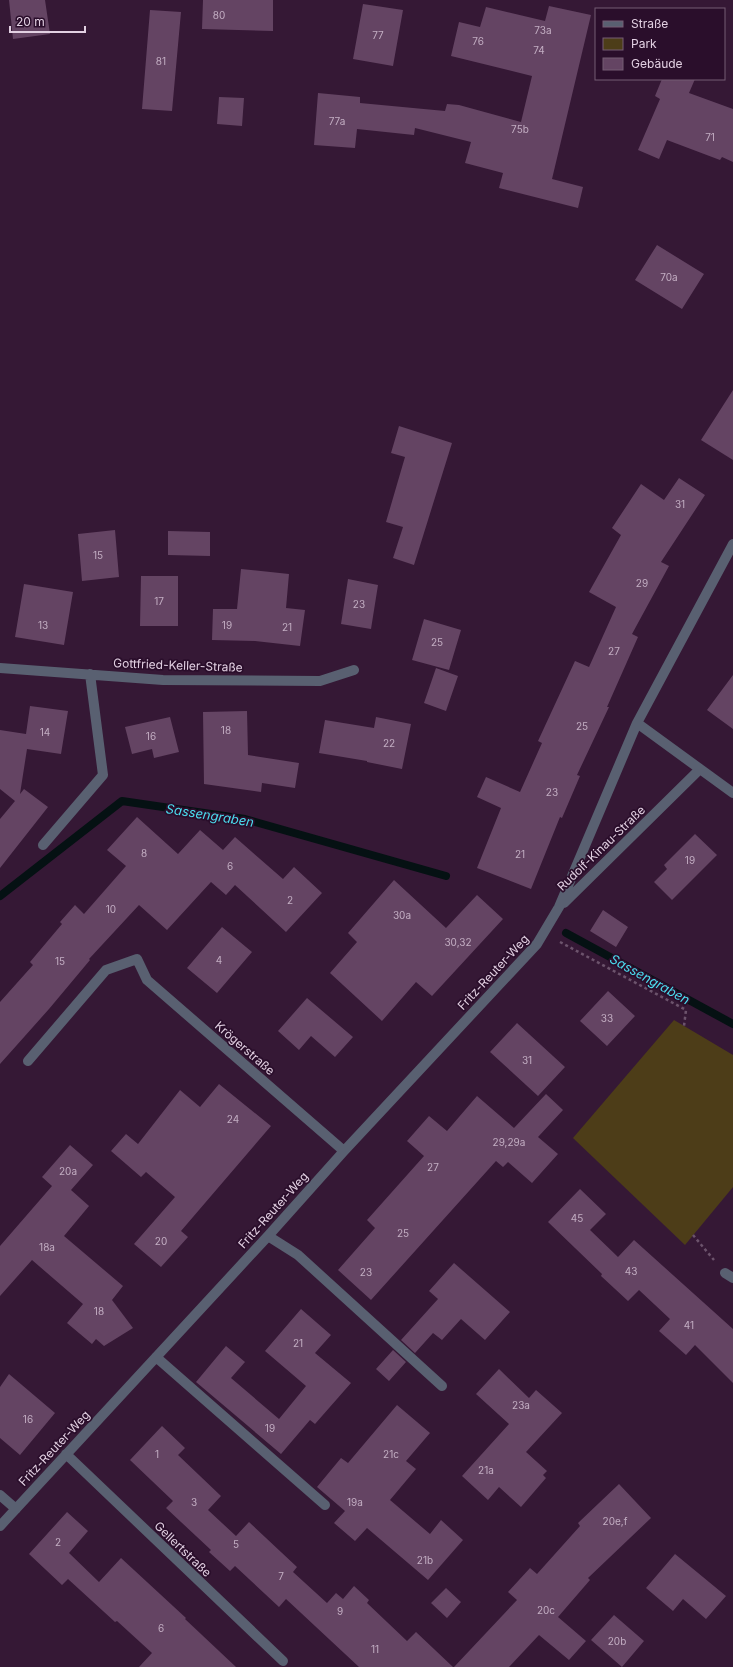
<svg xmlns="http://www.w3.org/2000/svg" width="733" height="1667" viewBox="0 0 733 1667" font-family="Inter,sans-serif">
	<rect width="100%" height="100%" fill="#351835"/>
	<!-- green -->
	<path fill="#4d3d18" d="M674,1020l59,35v132l-48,58 -112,-107z"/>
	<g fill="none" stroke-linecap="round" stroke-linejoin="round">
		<!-- stream -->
		<path stroke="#051113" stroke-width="8" d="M0,896l122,-95 123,18 201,57
			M566,933l167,91"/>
	</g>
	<!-- building -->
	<path fill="#644463" d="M9,0h36l5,34 -37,5z
		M203,0h70v31l-71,-2z
		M363,4l40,6 -10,56 -40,-7z
		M549,6l42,9 -39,164 31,8 -5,21 -79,-20 4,-15 -38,-10 6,-21 -56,-14 -1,7 -57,-6 -2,19 -41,-3 4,-52 42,4v6l85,8 2,-7 12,1 62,17 11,-46 -81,-20 8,-34 21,5 6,-20 59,14z
		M150,10l31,2 -9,99 -30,-2z
		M662,79h33l-6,14 44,16v53l-11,-5 -2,3 -53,-20 -8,19 -21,-9 22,-51 -5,-3z
		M219,97l25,1 -2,28 -25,-2z
		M657,245l47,29 -22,35 -47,-29z
		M733,390v70l-32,-20z
		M399,426l53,17 -38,122 -21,-7 10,-31 -17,-5 19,-65 -14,-4z
		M679,478l26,17 -44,67 8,4 -37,68 6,3 -31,70h2l-32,68 3,1 -18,42 -2,-1 -29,72 -54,-21 24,-60 -24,-11 9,-20 34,15 22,-49 -4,-2 37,-80 14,6 27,-60 -27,-15 32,-57 -9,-7 29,-44 23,16z
		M115,530l4,47 -37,4 -4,-47z
		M168,531l42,1v24l-42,-1z
		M241,569l48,5 -3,34 19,2 -5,36 -45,-5 -43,-1 1,-31h24z
		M141,576h37v50h-38z
		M348,579l30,6 -7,44 -30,-5z
		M24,584l49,8 -9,53 -49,-8z
		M424,619l37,11 -12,40 -37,-10z
		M436,668l22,8 -12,35 -22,-8z
		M733,675v54l-26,-19z
		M30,706l38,5 -7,43 -34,-5 -7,45 4,-5 24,18 -48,61v-49l15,-18 -15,-12v-59l26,4z
		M247,711l1,44 51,8 -4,25 -33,-5 -1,9 -57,-8 -1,-72z
		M170,717l9,35 -25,6 -2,-9 -20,5 -7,-27z
		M376,717l35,7 -9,45 -35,-7v-1l-48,-8 6,-33 49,8z
		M137,817l41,37 22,-24 23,20 12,-13 48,42 11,-12 28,26 -36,39 -51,-47 -9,10 -15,-13 -44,48 -28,-25 -50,54 1,1 -41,49 -49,55v-62l33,-37 -3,-3 32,-38 -2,-2 15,-17 9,9 42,-48 -19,-16z
		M695,834l22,21 -45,45 -18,-18 13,-13 -3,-4z
		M394,880l52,48 31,-33 26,24 -71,77 -16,-14 -34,39 -52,-48 27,-31 -9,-9z
		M603,910l25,17 -12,20 -26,-16z
		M222,927l30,25 -35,41 -30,-25z
		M608,991l27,25 -28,30 -27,-25z
		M307,998l46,39 -18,20 -24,-21 -12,14 -21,-19z
		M517,1023l48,44 -27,29 -48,-44z
		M219,1084l52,42 -90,105 7,6 -27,30 -27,-23 41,-47 -29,-25 -5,5 -30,-26 15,-17 12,10 42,-54 20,17z
		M546,1094l17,16 -25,27 20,17 -26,29 -24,-21 -5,5 -7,-6 -125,139 -33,-30 37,-42 -8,-8 57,-64 -17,-15 22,-25 18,15 30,-35 37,32z
		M70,1145l23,20 -22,25 18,16 -25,30 59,50 -11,14 21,28 -29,18 -8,-7 -4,5 -25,-21 16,-19 -51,-44 -32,36v-50l52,-60 -10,-9z
		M580,1189l26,25 -16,16 28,27 16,-17 99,89v54l-38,-38 -9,10 -27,-24 11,-12 -31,-29 -11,11 -27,-25 1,-2 -54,-52z
		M454,1263l56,49 -25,28 -24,-21 -19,21 -9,-7 -18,20 -14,-13 37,-41 -9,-8z
		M301,1309l30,26 -16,18 36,30 -36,41 -5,-4 -29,34 -85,-72 30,-36 19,16 -14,16 48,41 27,-33 -41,-35z
		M393,1350l13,12 -17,19 -13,-12z
		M499,1369l30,29 7,-8 26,23 -36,39 21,19 -4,4 3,3 -25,29 -22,-20 -11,13 -26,-24 47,-52 -33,-30z
		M9,1374l46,39 -35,42 -20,-17v-51z
		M397,1405l33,28 -24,28 10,8 -26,31 40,34 11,-14 22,20 -35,40 -61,-52 -12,13 -21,-18 11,-12 -28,-24 24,-29 7,5z
		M162,1426l23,22 -7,7 43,41 -13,14 28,26 13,-14 48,45 -4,5 34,31 9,-10 7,6 11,-13 15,14 -2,3 40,38 9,-9 37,35h-94l-73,-68 -7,8 -44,-41 -5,5 -21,-19 2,-2 -45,-42 7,-7 -43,-41z
		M619,1484l32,34 -63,60 2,2 -32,37 28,24 -17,19 -30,-25 -30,32h-55l63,-67 -9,-8 22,-24 7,6 43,-48 -2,-3z
		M67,1512l21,19 -19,22 30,29 22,-24 65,60 -1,1 51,48h-97l13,-14 -35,-32 -2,1 -47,-43 -6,6 -33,-31z
		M675,1554l51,42 -20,23 -23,-20 -10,12 -27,-23z
		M446,1588l15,14 -14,16 -16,-15z
		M614,1615l30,26 -22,26 -31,-27z"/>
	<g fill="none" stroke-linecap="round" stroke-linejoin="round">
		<!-- path -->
		<path stroke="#6c536c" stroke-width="2.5" stroke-dasharray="3 3" stroke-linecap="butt" d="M560,942l126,68 -2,16
			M693,1235l21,25"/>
		<!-- minor -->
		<path stroke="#596071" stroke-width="10" d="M0,668l163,12 157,1 34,-11
			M637,723l96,70
			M43,845l60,-70 -13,-101
			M564,903l136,-134
			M28,1061l78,-91 31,-11 10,21 197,171
			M268,1236l30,19 144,131
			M725,1273l8,5
			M156,1357l169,148
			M66,1454l217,207
			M0,1495l16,14
			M0,1526l268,-290 76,-85 193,-207 22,-37 78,-184 96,-179"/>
	</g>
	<g text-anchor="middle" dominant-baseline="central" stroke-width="3.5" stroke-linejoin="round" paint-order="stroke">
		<!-- number labels -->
		<g font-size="10" fill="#c2adc2">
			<text x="219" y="15">80</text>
			<text x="543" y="30">73a</text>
			<text x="378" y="35">77</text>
			<text x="478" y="41">76</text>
			<text x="539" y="50">74</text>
			<text x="161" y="61">81</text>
			<text x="337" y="121">77a</text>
			<text x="520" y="129">75b</text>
			<text x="710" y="137">71</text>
			<text x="669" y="277">70a</text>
			<text x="680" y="504">31</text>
			<text x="98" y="555">15</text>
			<text x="642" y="583">29</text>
			<text x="159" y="601">17</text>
			<text x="359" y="604">23</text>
			<text x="43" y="625">13</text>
			<text x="227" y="625">19</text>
			<text x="287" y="627">21</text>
			<text x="437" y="642">25</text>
			<text x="614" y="651">27</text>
			<text x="582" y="726">25</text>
			<text x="226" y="730">18</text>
			<text x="45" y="732">14</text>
			<text x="151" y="736">16</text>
			<text x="389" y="743">22</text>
			<text x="552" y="792">23</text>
			<text x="144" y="853">8</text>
			<text x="520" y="854">21</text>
			<text x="690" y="860">19</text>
			<text x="230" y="866">6</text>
			<text x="290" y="900">2</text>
			<text x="111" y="909">10</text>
			<text x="402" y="915">30a</text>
			<text x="458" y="942">30,32</text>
			<text x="219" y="960">4</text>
			<text x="60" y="961">15</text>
			<text x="607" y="1018">33</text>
			<text x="527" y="1060">31</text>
			<text x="233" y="1119">24</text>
			<text x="509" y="1142">29,29a</text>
			<text x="433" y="1167">27</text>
			<text x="68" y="1171">20a</text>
			<text x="577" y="1218">45</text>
			<text x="403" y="1233">25</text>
			<text x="161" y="1241">20</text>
			<text x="47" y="1247">18a</text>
			<text x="631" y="1271">43</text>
			<text x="366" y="1272">23</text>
			<text x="99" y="1311">18</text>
			<text x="689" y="1325">41</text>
			<text x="298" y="1343">21</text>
			<text x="521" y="1405">23a</text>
			<text x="28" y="1419">16</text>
			<text x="270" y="1428">19</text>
			<text x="157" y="1454">1</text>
			<text x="391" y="1454">21c</text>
			<text x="486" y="1470">21a</text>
			<text x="194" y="1502">3</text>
			<text x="355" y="1502">19a</text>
			<text x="615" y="1521">20e,f</text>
			<text x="58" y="1542">2</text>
			<text x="236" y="1544">5</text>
			<text x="425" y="1560">21b</text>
			<text x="281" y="1576">7</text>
			<text x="546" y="1610">20c</text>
			<text x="340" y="1611">9</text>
			<text x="161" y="1628">6</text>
			<text x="617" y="1641">20b</text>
			<text x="375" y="1649">11</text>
		</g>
		<!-- street labels -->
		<g font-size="12" fill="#e2d0e2" stroke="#2a0e2b">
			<text transform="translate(178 665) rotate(2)">Gottfried-Keller-Straße</text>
			<text transform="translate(601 848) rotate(-44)">Rudolf-Kinau-Straße</text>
			<text transform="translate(493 972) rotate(-47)">Fritz-Reuter-Weg</text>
			<text transform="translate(245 1048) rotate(41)">Krögerstraße</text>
			<text transform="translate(273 1210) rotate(-48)">Fritz-Reuter-Weg</text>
			<text transform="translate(54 1448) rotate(-47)">Fritz-Reuter-Weg</text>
			<text transform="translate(183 1549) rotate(44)">Gellertstraße</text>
		</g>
		<!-- water labels -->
		<g font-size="13" font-style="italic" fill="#4bdcee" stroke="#2a0e2b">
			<text transform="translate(210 815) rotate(9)">Sassengraben</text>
			<text transform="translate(650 979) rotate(29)">Sassengraben</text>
		</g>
	</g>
	<!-- legend -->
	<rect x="595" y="8" width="130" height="72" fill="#2a0e2b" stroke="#745c74"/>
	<rect x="603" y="21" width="20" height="6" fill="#596071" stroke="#745c74"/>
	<text x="631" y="28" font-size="12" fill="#e2d0e2">Straße</text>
	<rect x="603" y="38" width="20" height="12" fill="#4d3d18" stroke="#745c74"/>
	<text x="631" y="48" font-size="12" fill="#e2d0e2">Park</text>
	<rect x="603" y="58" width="20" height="12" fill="#644463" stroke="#745c74"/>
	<text x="631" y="68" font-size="12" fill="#e2d0e2">Gebäude</text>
	<!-- scale -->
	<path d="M10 26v6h75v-6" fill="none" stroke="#e2d0e2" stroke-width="2"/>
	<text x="16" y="26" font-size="12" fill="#e2d0e2" stroke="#2a0e2b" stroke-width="3" paint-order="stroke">20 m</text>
</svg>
